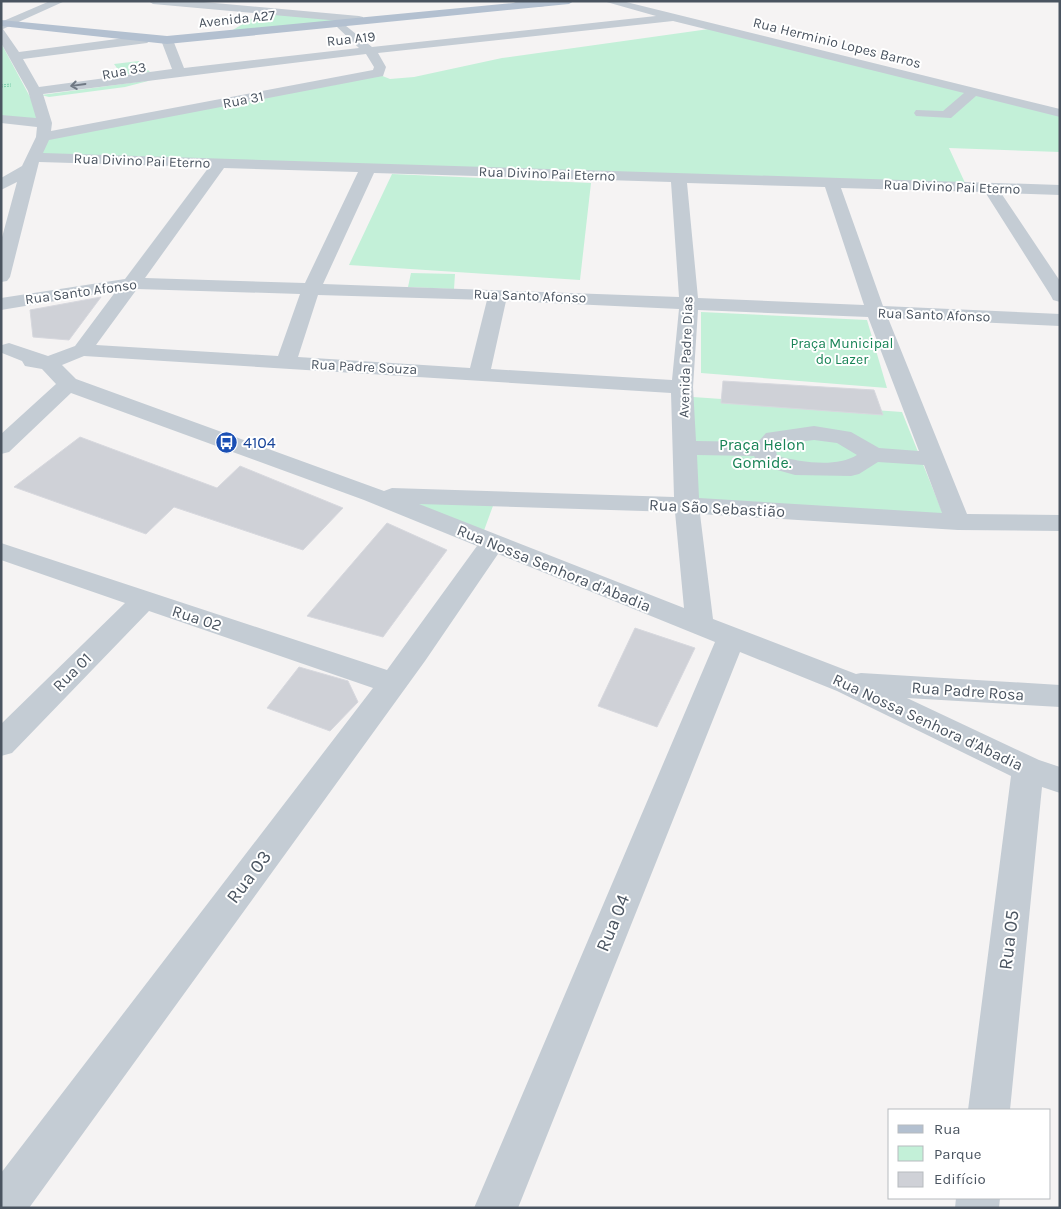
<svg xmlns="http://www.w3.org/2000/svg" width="1061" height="1209" viewBox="0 0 1061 1209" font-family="Karla,sans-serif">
	<rect width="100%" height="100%" fill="#f5f3f3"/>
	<!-- green -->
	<path fill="#c3f0d8" d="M263,12l89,8 -126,14z
		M709,29l351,86v37l-111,-4 17,37 -924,-29 4,-17 334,-64 10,4 24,-2 88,-19z
		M1,43l35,65 6,11 -41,-2z
		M139,61l11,11 -28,3 -8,-11z
		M152,80l-27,7 -76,10 -8,-2z
		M392,174l199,9 -11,97 -231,-15z
		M411,273l44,1 -1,15 -46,-2z
		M701,312l166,8 20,68 -186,-15z
		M693,397l209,15 41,102 -248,-15z
		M418,500l76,3 -12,33 -66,-25z"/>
	<!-- building -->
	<path fill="#cfd1d7" stroke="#d7d8de" d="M101,297l-32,43 -36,-3 -3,-27z
		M723,381l151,9 9,25 -162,-12z
		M80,437l137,51 23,-22 103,42 -40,42 -129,-43 -28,27 -132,-47z
		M387,523l60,27 -64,87 -76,-21z
		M635,628l60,20 -38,79 -59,-21z
		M299,667l49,14 10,21 -28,29 -63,-23z"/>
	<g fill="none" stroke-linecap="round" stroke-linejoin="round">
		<!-- path -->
		<path stroke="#7bceac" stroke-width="1" stroke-dasharray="2 1" stroke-linecap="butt" d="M1,85l10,-1
			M1,87l10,-1"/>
		<!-- minor -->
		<path fill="#c4ccd4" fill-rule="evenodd" d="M50,1h15l-62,28 16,23 128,-17 6,4 -6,4 -124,16 16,28 133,-18 -11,-29 6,-4 6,4 11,28 175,-20 -23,-22 -2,-2 6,-3 -187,-17 -5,-3h45l166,15 4,1v4h-23l32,26 284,-31 -53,-15h19l438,108v8l-84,-21 -25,22 -35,-2 -2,-3 2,-3 27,1 21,-18 -291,-72 -295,32 8,14 -3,9 -334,64 -6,13 1017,32v10l-59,-2 59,88v21l-7,-2 -2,-4 -66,-104 -144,-4 42,118 177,8v12l-172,-8 79,196 93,1v16l-102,-1 -258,-16 13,105 143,55 5,-1 199,12v22l-153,-9 132,62 21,7v26l-18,-6 -32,323h-42l43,-334 -174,-85 -97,-39 -222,556h-44l241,-566 -217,-88 -73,107 -396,547h-28v-35l372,-485 -224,-77 -137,142 -11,3v-32l124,-121 -124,-43v-17l386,127 90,-124 -113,-46 -293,-107 -62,59 -8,2v-20l55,-50 -14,-15 -17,-3 -3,-5 -20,-8v-8l7,-2 39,13 27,-10 41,-55 -115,19v-12l124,-19 84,-112 -170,-5 -29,115 -3,4 -6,1v-41l16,-59 -16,8v-12l21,-12 14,-29 1,-10 -36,-4v-8l35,3 -8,-27 -27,-48v-21zM366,54l8,13 -1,3 -322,61 1,-8 -9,-29zM224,168l134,4 -53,111 -160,-5zM374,173l297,9 8,115 -356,-13zM687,183l138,4 39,118 -166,-7zM137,289l163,5 -22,62 -182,-11zM318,295l169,5 -17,68 -172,-11zM506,301l173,8 -7,71 -181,-11zM698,310l170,7 51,134 -40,-3 -28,-16 -37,-6 -48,7 -8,9 -62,-1 -3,-54zM84,356l587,37 3,104 -282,-9 -8,3 -308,-112 -14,-14zM814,440l23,3 20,12c-21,13 -56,7 -80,1l-1,-6 5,-6zM697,455l57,1 5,9 36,10 56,1 8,-2 19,-12 46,3 18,48 -243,-15zM419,504l256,8 9,96z
			M512,1h33l3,3c-6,6 -29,2 -36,-3z
			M956,1198h44l-1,10h-44z"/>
		<!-- major -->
		<path fill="#b3c0d0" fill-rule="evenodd" d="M533,1h41l-5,3 -402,40 -166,-18v-6l166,16z"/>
	</g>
	<!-- one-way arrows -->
	<defs><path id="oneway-shaft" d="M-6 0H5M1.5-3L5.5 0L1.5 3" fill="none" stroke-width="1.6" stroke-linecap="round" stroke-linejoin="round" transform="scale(1.25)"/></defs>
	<use stroke="#6f7883" href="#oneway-shaft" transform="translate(78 85) rotate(172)"/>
	<!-- icons -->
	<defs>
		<symbol id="bus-disc" viewBox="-11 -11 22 22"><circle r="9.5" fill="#1a4fb4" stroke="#fff"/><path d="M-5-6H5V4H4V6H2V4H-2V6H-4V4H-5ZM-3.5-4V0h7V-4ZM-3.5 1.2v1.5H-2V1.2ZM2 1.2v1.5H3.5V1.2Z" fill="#fff"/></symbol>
	</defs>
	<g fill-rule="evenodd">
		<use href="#bus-disc" x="214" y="430" width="25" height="25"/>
	</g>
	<g text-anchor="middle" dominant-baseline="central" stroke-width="4" stroke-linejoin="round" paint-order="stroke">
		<!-- far-street labels -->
		<g font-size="14" fill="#4a5460" stroke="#fff">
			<text transform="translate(237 19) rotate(-6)">Avenida A27</text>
			<text transform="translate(351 39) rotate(-6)">Rua A19</text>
			<text transform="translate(837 43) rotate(14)">Rua Herminio Lopes Barros</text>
			<text transform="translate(124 71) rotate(-11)">Rua 33</text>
			<text transform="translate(243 100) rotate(-11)">Rua 31</text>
			<text transform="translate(142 161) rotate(2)">Rua Divino Pai Eterno</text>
			<text transform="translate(547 174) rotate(2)">Rua Divino Pai Eterno</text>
			<text transform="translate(952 187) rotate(2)">Rua Divino Pai Eterno</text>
			<text transform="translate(81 292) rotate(-8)">Rua Santo Afonso</text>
			<text transform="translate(530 296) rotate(2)">Rua Santo Afonso</text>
			<text transform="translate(934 315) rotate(2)">Rua Santo Afonso</text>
			<text transform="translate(686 357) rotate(-88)">Avenida Padre Dias</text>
			<text transform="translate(364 367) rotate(3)">Rua Padre Souza</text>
		</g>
		<!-- far-park labels -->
		<g font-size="14" fill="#198457" stroke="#fff">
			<text x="842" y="343">Praça Municipal<tspan x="842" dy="16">do Lazer</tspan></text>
		</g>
		<!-- transit labels -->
		<g font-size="16" fill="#164399" stroke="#fff" text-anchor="start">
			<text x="243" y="442">4104</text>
		</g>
		<!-- park labels -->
		<g font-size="16" fill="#198457" stroke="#fff">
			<text x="762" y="444">Praça Helon<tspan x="762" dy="18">Gomide.</tspan></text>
		</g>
		<!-- street labels -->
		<g font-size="16" fill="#4a5460" stroke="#fff">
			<text transform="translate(717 508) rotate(3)">Rua São Sebastião</text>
			<text transform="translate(554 568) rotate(22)">Rua Nossa Senhora d'Abadia</text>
			<text transform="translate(197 618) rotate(18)">Rua 02</text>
			<text transform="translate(72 672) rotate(-45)">Rua 01</text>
			<text transform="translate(968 691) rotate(4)">Rua Padre Rosa</text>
			<text transform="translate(928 722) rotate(25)">Rua Nossa Senhora d'Abadia</text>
		</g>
		<!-- near-street labels -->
		<g font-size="19" fill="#4a5460" stroke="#fff">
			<text transform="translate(249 877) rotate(-53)">Rua 03</text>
			<text transform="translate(613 923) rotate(-68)">Rua 04</text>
			<text transform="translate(1009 940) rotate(-83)">Rua 05</text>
		</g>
	</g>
	<!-- border -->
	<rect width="1061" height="1209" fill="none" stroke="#4a5460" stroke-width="5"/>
	<!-- legend -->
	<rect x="888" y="1109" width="162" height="90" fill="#ffffff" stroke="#b7bbbf"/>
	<rect x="898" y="1125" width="25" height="8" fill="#b3c0d0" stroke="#b7bbbf"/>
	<text x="934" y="1134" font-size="15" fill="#4a5460">Rua</text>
	<rect x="898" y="1146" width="25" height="15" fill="#c3f0d8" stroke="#b7bbbf"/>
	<text x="934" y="1159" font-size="15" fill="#4a5460">Parque</text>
	<rect x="898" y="1172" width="25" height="15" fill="#cfd1d7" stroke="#b7bbbf"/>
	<text x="934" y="1184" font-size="15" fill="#4a5460">Edifício</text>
</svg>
